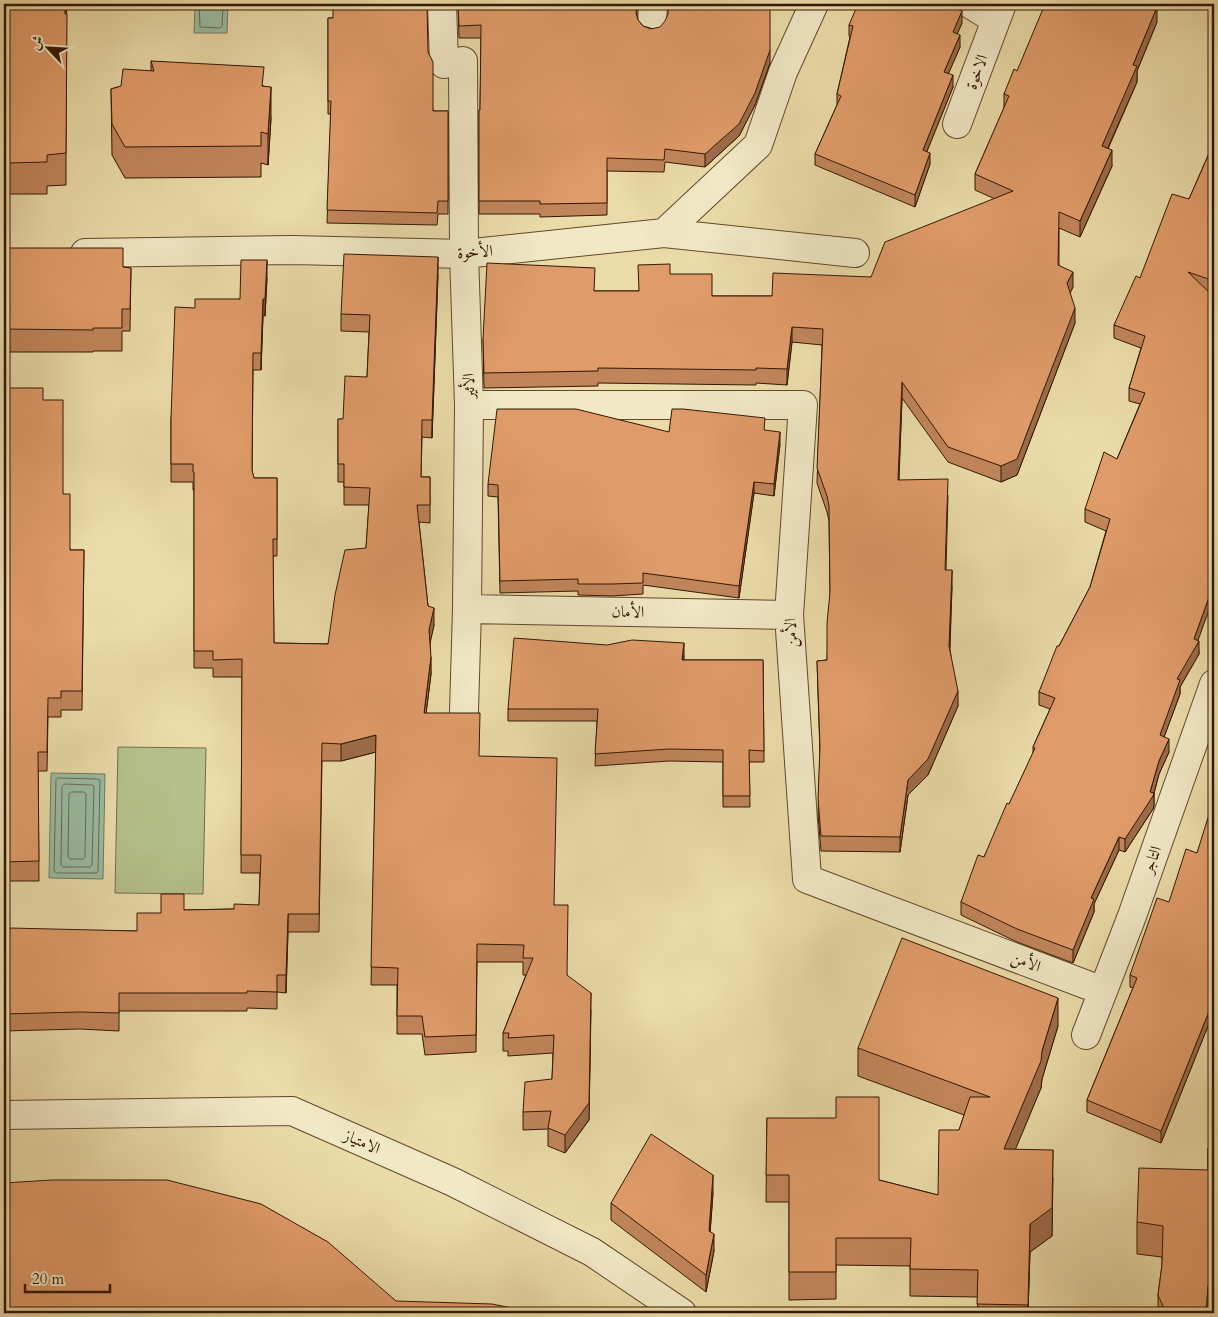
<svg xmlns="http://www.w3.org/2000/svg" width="1218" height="1317" viewBox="0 0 1218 1317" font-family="Cardo,Amiri,serif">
	<rect width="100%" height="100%" fill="#eadba8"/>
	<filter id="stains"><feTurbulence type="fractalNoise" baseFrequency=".004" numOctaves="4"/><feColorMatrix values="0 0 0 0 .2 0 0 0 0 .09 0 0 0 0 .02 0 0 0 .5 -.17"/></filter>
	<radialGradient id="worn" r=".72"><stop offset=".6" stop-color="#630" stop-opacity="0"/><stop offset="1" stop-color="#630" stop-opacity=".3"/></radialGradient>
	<!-- green -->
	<path fill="#b4c18a" stroke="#746c45" d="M118,747l88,1 -3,146 -88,-1z"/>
	<!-- water -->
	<path fill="#99bca3" stroke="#707a62" d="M195,4h33l-1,29h-33z
		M51,773l54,1 -2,105 -54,-1z"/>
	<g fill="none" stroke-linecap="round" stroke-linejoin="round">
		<!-- shore -->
		<path stroke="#666a52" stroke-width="1" d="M199,4l1,23 20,1 2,-2 1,-22
			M58,778l40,1 2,1 -2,91 -1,2h-40l-3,-2 2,-91z
			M65,784l27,1 2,1 -2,79 -2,2h-27l-2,-2 1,-78z
			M72,792h12l2,2 -1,63 -2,2h-13l-2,-2 1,-63z"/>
		<defs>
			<path id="street" d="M442,4l2,60 19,-3 1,193 5,151 -2,204 -3,102
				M970,4l26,16
				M652,26l1,-22
				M957,124l45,-120
				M664,233l191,20
				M85,253l207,-3 172,4 200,-21 94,-88 25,-73 31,-68
				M469,405h334l-14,210 18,264 296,112
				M467,609l322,6
				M1086,1035l46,-119 82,-232
				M4,1115l288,-4 161,71 139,70 90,61"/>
		</defs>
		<!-- street casing -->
		<use href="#street" stroke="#61482a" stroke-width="30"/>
		<!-- street -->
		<use href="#street" stroke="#f1e8c6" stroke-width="28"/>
	</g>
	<!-- wall -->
	<path fill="#c1855b" stroke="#331700" d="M4,4l62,10v171l-19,1v8h-40v-9h-3z
		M458,4h179v11l1,5 5,6 127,37 -15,42 -16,31 -34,31 -40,-5 -1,10 -57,-1v44l-67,2v-3h-61v-104h1l1,-72h-22z
		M328,18h5l95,34 5,59h15v103h-10l-1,11 -110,-2 4,-109h-3z
		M1157,22l-20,49v11l-29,67 4,17 -32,71 -21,-9v37l14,22 -3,6 5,30 -58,152 -16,7 -53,-20 -46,-64 -3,82 49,15 -2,75 6,16 -2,63 8,57 -30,69 -20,20 -8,57 -79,-1 -3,-36 2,-60 -3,-94 10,-1 3,-66 -1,-73 -2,-9 -10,-29 5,-138 -30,-3 -5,43 -31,-2v2l-158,-2v3l-114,2 -1,-49 111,-48h44l32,-17 42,22h60l99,-19 124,-78 -20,-9v-16l29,-66v-14l13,-23z
		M962,23l-5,11 3,13 -12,27 5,13 -26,64 3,13 -15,43 -100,-42v-11l22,-49v-11l13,-57 -1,-1v-11z
		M151,61l113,25 7,32 -3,47 -7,-2v14l-136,1 -13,-23 -1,-66 10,-3 30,-15z
		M1214,142v152l-4,-1 -12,348 1,13 -19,33v7l-16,43 5,15 -10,22 -5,19v13l-1,3 -28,43 -6,-2 -25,54v8l-21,51 -56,-21 -56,-27v-13l23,-45 49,-103v-7l17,-38 -11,-4v-13l20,-46 31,-59 16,-56 -21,-9v-13l32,-50 23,-55 -11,-3v-13l12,-40 -27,-10v-13l26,-47 49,-79z
		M4,248l119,19 8,1 -1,63h-8v20h-29v1h-89z
		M438,275l-6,163 -10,-1 -1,40h9v46l-11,-1 9,84 6,19 -4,17 1,32 -5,39 53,43 75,149 13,70 24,35 -2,110 -24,33 -17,-7v-17l-25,1v-18l29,-33 1,-26 -45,3v-5h-5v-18l23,-58h-3v-13h-46l-1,90 -51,3 -3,-21h-25v-49h-26l5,-233 -35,9h-19l-3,171h-31l-2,61 -9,-1v17l-30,-1v3h-128v20l-39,-2 -76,2v-101l133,1 24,-18 23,-3 50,-1 25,-4 1,-32h-19l1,-196h-29v-9h-19v-178h-1v-8h-22v-64l24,-110 45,-9 27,-21 -2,38h-2l-2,54h-8l-1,101 2,7h23v78h-4l1,87 54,1 38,-96 3,-43h-25v-23h-6v-63h5l24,-42 2,-45 -28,-1v-17z
		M4,388l39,12 20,94 7,56h14l-2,160h-21v7h-13l-1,54h-9l1,110h-35z
		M765,431l15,13 -6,52 -20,-3 -15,105 -96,-13v9l-31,2 -34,-1v-4l-78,2 -2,-96 -10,-1v-12l181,-52z
		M684,655v5h79l1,102h-15l1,45h-27v-45l-54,-1 -74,5 2,-45h-89v-12z
		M1214,809v208l-2,-1 -51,127 -74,-31v-12l46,-112 -3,-1v-12l39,-73 28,-49z
		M1058,1026l-16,53 -1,9 -26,61 38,28 -1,59 -22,16 -2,61h-51l1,-16 -68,-1v-30l-74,-1v34l-47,1v-98h-23l1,-84 112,62 59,15 26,-80 -106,-39v-28z
		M1208,1148h6v165h-56v-18l4,-30v-8l-25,-3v-32l71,-52z
		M713,1193l-3,39 4,19 -8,41 -95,-72v-17z"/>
	<!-- shaded-wall -->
	<path fill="#9d6c4a" stroke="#331700" d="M65,4h2l-2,41z
		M1157,7v15l-20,49v11l-35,79v-15l31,-81z
		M962,11v12l-9,21v-12z
		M960,35v12l-16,37v-12z
		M770,50v13l-15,42 -16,31 -34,31v-13z
		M953,75v12l-30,74v-11z
		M271,87v31l-3,47v-31z
		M1112,150v16l-32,71v-16z
		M930,153v11l-15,43v-12z
		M438,257v18l-6,163v-18z
		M267,260v18l-2,38v-17z
		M1073,272v15l-6,12v-16z
		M263,299v17l-2,54v-17z
		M1075,308v15l-58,152 -16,7v-16z
		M792,327v15l-5,43v-16z
		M902,382v16l-4,97v-15z
		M780,432v12l-6,52v-12z
		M754,482v11l-15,105v-12z
		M952,570v16l-3,76v-16z
		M1214,583v13l-18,50 3,-5v13l-19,33v7l-20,54v-13l17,-56 17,-40z
		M434,608v17l-5,23v-18z
		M684,643v12l-2,16v-11z
		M431,657v17l-7,56v-17z
		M958,691v15l-30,69 -20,20 -8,57v-15l8,-57z
		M376,735v17l-35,9v-17z
		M1169,739v13l-10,22 -6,23 1,-4v13l-1,3 -28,43v-13l25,-47 9,-31z
		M1119,837v13l-25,54v8l-21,51v-13l18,-52z
		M288,914v18l-2,61v-18z
		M591,993l-2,127 -24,33v-18z
		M1058,998v28l-16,53 -1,9 -37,89v-28l38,-98z
		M1212,1004v12l-51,127v-12z
		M1053,1150l-1,86 -22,16 -2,61 2,-89z
		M713,1175v18l-4,55v-17z
		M714,1234v17l-8,41v-17z
		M1208,1285v28h-2z"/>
	<!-- building -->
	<path fill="#e09b6a" stroke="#331700" d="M4,4h61v10h2l-1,139 -19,2v7l-40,1 1,-9h-4z
		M333,4h94l1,48 5,10v49h15v90h-10l-1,12 -110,-3 4,-109h-3v-83h5z
		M458,4h179l-1,9 2,7 5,6 8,3 9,-2 5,-6 3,-7v-10h102v46l-15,43 -16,31 -34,30 -40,-5 -1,11 -57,-2v45l-67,1v-3h-61v-91h1l1,-85 -22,1z
		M858,4h87l17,7 -9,21 7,3 -16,37 9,3 -30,75 7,3 -15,42 -100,-41 26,-58 -4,-2 16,-68 -4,-1z
		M1045,4h104l8,3 -24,58 4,1 -35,80 10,4 -32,71 -21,-9 -1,53 15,7 -6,11 8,25 -58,151 -16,7 -53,-19 -46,-65 -4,98 50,-1 -3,91h7l-3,76 9,45 -30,68 -20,21 -8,57 -79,-1 -3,-37 2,-52 -3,-86 10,-1v-37l3,-31 -1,-86 -2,-10 -10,-28 6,-139 -31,-2 -5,42 -31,-1v2l-158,-2v3l-114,2 -1,-34 4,-76 108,5 -1,23h45l-1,-26 32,-1v10h42v22h60l1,-23 98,4 14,-35 128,-51 -38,-17 34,-78 -5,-2 10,-25 3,2z
		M151,61l113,6 -2,19 9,1 -3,47 -7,-2v14l-136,1 -13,-23 -1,-35 10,-3 2,-17 31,2z
		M1214,142v139l-26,-9 26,25v286l-20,56 5,2 -22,38 3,1 -20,55 9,4 -10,22 -9,31 4,1 -1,3 -28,43 -6,-2 -28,61 3,1 -21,51 -56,-21 -56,-27 17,-47 6,2 23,-54 2,1 26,-56 -2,-1 22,-49 -16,-6 18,-46h2l31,-59 20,-68 -25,-10 19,-57 13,7 28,-66 -16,-5 16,-52 -31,-11 22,-49 4,2 32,-84 17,5z
		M4,248h119v19l8,1 -1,41h-8v19h-29v2l-89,-1z
		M344,254l94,3 -6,163h-10l-1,57h9v28h-13l11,101 6,2 -5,22 2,27 -7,56h56l-1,43 78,2 -3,147h14l-1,70 24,18 -2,110 -24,32 -17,-7 3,-17 -28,1 2,-30 27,-3 2,-44 -46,3 1,-5h-6l30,-75h-10l1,-13 -47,-1 -1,91 -51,2 -3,-21h-25l1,-48 -27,-1 5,-232 -35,9 -19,-1 -3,171h-31l-2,61h-9v17l-30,-1v2h-128v20l-39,-1 -76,2v-84h6v-2l127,3v-18h24v-19h23v16l50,-1v-5l25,1 2,-50h-20l1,-196 -29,1v-9h-19v-179h-1v-8h-22v-46l4,-111 20,1v-9h45l1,-39h26l-2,39h-2l-2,54h-8l-1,117 2,8h23v61h-4l1,104 54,1 7,-49 10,-45 21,-2 4,-60 -26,-1v-23h-6v-45h5l2,-43 22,1 3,-62 -29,-1z
		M4,388h39v12h20v94h7v56h14l-2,141h-21v7h-13l-1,54h-9l1,109 -35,1z
		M497,409h79l93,23 3,-23h11l82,9 -1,12 16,2 -6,52 -20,-2 -15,104 -96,-13v10l-31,1h-34v-5l-78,2 -2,-96 -10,-1z
		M514,638l93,7 25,-5 52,3 -2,17h81l1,91 -15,-1 1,46h-27v-46l-54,-1 -74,5 3,-45h-90z
		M1211,808l3,1v196l-2,-1 -51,127 -74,-31 50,-122 -7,-3 27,-77 12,4 17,-53 11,4z
		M902,938l156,60 -16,53 -1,10 -37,88 49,1 -1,58 -22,16 -2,81 -51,-1 1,-34 -68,-1 1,-31h-75v34h-47v-97h-23l1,-57h69v-21h43v83l59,15 1,-65h20l11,-33h20l-132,-49z
		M651,1134l62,41 -4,56 5,3 -8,41 -95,-72z
		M1208,1148h6v138l-6,-1 -2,28h-40l-8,-18 4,-30 1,-39 -26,-4 2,-54 69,2z
		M52,1180h115l94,24 67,38 68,59 96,3 45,9h-533v-130z"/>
	<g text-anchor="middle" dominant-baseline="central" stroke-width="4" stroke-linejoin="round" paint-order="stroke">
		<!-- street labels -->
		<g font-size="16" fill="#331700" stroke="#f1e8c6">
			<text transform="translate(977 72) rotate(-70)">الاخوة</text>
			<text transform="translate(475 252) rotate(-4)">الأخوة</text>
			<text transform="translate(469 386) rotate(-92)">الأثير</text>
			<text transform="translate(628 612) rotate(1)">الأمان</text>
			<text transform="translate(791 633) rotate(-93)">الأمن</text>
			<text transform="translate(1152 860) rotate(-70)">التاجر</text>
			<text transform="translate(1026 962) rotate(21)">الأمن</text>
			<text transform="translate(362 1142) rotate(24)">الامتياز</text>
		</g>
	</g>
	<!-- margin -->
	<rect width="1218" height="1317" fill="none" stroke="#eadba8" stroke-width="20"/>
	<rect x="5" y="5" width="1208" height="1307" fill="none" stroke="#331700" stroke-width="2.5"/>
	<rect x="10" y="10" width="1198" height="1297" fill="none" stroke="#331700"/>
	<!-- north arrow -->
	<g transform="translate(48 48) rotate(295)" stroke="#f1e8c6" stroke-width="4" paint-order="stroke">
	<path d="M0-4L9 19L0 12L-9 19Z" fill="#331700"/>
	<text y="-8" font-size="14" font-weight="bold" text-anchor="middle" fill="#331700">ش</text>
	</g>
	<!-- scale -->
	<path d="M25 1284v8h85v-8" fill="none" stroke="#331700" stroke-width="2.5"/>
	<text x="32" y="1284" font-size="15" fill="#331700" stroke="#f1e8c6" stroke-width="4" paint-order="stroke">20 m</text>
	<rect width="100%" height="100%" filter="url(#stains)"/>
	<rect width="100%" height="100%" fill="url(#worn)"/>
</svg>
